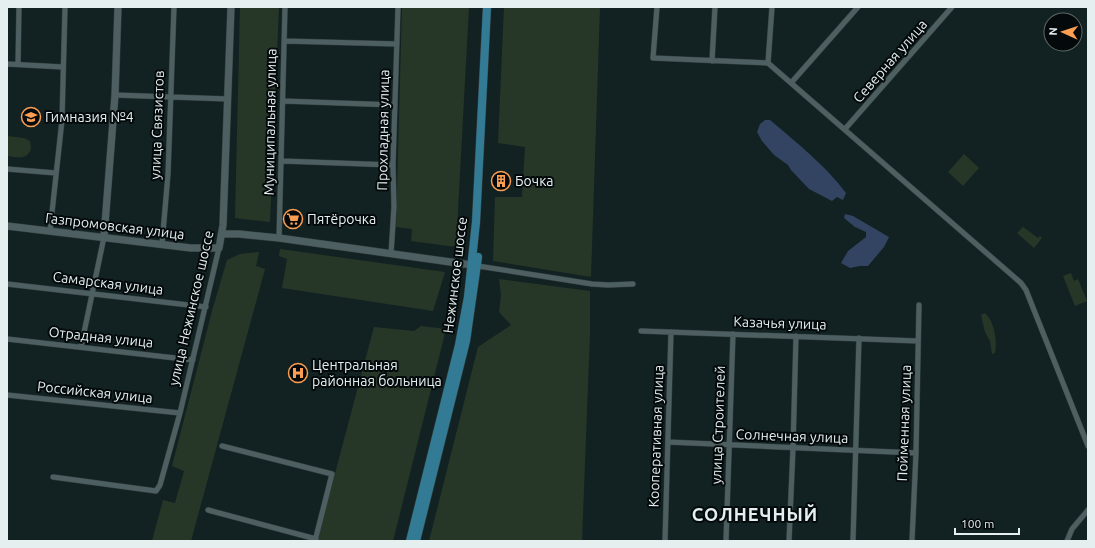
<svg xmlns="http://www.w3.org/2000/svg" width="1095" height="548" viewBox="0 0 1095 548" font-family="Ubuntu,sans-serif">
	<rect width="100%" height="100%" fill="#122223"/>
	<!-- green -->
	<path fill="#273727" d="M240,7h39l-9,215 -35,-4z
		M402,7h67l-13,240 -45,-6 1,-12 -16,-2z
		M504,7h96l-9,270 -98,-16 2,-64h27l3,-50 -27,-4z
		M7,136l17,2 6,3 1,8c-5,12 -13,8 -24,7z
		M964,154l15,14 -16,18 -15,-14z
		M1023,227l15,11 2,-2 2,2 -8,10 -17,-15z
		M280,249l165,23 -12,39 -151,-23 5,-29 -8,-3z
		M259,252l-3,14 9,3 -74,272h-39l11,-41 12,3 9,-32 -12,-5 40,-155 15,-51 13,-6z
		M1071,273l3,8 4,-2 9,22 -12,5 -12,-30z
		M499,279l91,12v43l-8,207h-153l49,-194 33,-22 -12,-13 2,-17z
		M985,313c10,10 12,27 10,40l-3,1 -2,-13 -5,-9 -4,-17z
		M421,326l25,3 -53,212h-76l57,-214 40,4z"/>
	<!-- water -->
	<path fill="#324461" d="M765,120h5c27,23 55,45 76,73l-3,7 -6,-3 -5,4 -23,-12 -18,-19 -3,-5 -14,-10 -12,-14 -5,-9 3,-8z
		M845,214l8,2 36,21 -5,10 -16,19h-8l-10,2 -9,-5 7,-12 18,-14v-5l-11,-5 -11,-9z"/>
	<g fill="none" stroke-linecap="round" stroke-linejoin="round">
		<defs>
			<path id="street" d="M657,7l-4,51 115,5 253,220 5,7 62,156
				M284,41l113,3
				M712,61l3,-54
				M768,63l4,-56
				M7,64l56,3
				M18,64l1,-57
				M791,83l67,-76
				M115,95l113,4
				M283,101l112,4
				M845,129l107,-122
				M282,161l111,4
				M7,169l49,4
				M50,231l12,-111 3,-113
				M279,238l6,-231
				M162,244l6,-70 6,-167
				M391,254l3,-47 -1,-42 5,-158
				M478,266l114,18 16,1 25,-1
				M7,284l199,23
				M641,331l277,10
				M7,339l186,21
				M81,347l23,-110
				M7,395l173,18
				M668,442l248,11
				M222,446l110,28 -17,67
				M53,477l103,14 4,-6 20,-72 39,-165
				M208,510l108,29
				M665,541l6,-209
				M726,541l7,-207
				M789,541l4,-93 3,-112
				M853,541l6,-203
				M912,541l4,-88 3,-148
				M1067,541l5,-12 16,-19"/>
			<path id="secondary" d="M7,226l184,22h28l4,-23 8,-218
				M222,234h17l40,4 193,27
				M104,237l11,-142 3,-88"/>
			<path id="primary" d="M410,541l49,-196 9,-48 8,-75 11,-215
				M416,541l50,-200 12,-84"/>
		</defs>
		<!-- street casing -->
		<use href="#street" stroke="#323d3f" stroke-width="6"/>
		<!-- secondary casing -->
		<use href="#secondary" stroke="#323d3f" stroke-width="8"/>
		<!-- primary casing -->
		<use href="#primary" stroke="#323d3f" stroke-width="9"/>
		<!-- street -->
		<use href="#street" stroke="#4d5f60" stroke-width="5"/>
		<!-- secondary -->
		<use href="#secondary" stroke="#4d5f60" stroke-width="7"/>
		<!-- primary -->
		<use href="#primary" stroke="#337a94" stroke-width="8"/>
	</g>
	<!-- icons -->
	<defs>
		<symbol id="school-ring" viewBox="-11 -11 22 22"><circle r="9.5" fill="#040a0b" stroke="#fb9e52" stroke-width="1.5"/><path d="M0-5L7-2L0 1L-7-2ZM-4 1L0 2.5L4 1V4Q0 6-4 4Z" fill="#fb9e52"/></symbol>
		<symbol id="building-ring" viewBox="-11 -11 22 22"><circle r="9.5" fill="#040a0b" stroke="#fb9e52" stroke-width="1.5"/><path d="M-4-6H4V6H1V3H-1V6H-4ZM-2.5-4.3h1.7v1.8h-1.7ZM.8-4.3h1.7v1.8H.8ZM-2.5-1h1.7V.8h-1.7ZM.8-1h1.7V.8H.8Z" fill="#fb9e52"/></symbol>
		<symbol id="supermarket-ring" viewBox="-11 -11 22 22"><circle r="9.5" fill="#040a0b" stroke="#fb9e52" stroke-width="1.5"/><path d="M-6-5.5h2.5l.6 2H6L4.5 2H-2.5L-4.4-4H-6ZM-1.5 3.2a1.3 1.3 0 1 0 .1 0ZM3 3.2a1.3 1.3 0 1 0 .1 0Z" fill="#fb9e52"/></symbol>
		<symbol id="hospital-ring" viewBox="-11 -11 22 22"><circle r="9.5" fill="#040a0b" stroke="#fb9e52" stroke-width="1.5"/><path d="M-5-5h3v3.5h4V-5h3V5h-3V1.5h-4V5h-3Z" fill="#fb9e52"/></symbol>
	</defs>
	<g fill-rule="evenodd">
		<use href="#school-ring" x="20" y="106" width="22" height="22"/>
		<use href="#building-ring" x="490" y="170" width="22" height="22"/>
		<use href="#supermarket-ring" x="282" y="208" width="22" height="22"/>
		<use href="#hospital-ring" x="287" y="362" width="22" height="22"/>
	</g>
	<g text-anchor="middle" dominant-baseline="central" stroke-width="4" stroke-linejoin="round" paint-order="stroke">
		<!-- street labels -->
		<g font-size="14" fill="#e5eff0" stroke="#040a0b">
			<text transform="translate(890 61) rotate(-49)">Северная улица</text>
			<text transform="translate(270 122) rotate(-89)">Муниципальная улица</text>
			<text transform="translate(157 125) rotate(-88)">улица Связистов</text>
			<text transform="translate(383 130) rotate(-89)">Прохладная улица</text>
			<text transform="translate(115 226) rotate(7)">Газпромовская улица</text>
			<text transform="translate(455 275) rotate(-83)">Нежинское шоссе</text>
			<text transform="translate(108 283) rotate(7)">Самарская улица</text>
			<text transform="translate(191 308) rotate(-77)">улица Нежинское шоссе</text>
			<text transform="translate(780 323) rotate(2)">Казачья улица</text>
			<text transform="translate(101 337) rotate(6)">Отрадная улица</text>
			<text transform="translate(95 392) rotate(6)">Российская улица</text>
			<text transform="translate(904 423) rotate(-88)">Пойменная улица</text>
			<text transform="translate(718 425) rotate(-88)">улица Строителей</text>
			<text transform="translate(656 436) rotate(-88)">Кооперативная улица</text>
			<text transform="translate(792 436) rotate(2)">Солнечная улица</text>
		</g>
		<!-- poi labels -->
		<g font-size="14" fill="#e5eff0" stroke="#040a0b" text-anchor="start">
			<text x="45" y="117">Гимназия №4</text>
			<text x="515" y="181">Бочка</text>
			<text x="307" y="219">Пятёрочка</text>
			<text x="312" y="365">Центральная<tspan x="312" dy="16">районная больница</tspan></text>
		</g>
		<!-- district labels -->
		<g font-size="18" font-weight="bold" letter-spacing="1" fill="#e5eff0" stroke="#040a0b">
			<text x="755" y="514">СОЛНЕЧНЫЙ</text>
		</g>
	</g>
	<!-- border -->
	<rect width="1095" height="548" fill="none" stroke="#e5eff0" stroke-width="16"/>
	<!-- north arrow -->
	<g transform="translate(1063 32) rotate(273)"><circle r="19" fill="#040a0b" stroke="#5e6667"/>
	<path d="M0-3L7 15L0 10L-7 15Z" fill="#fb9e52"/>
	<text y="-6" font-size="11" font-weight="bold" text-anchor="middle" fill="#e5eff0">N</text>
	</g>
	<!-- scale -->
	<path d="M955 528v6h64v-6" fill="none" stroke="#e5eff0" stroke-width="2"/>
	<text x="961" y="528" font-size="12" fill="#e5eff0" stroke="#040a0b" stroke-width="3" paint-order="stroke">100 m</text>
</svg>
